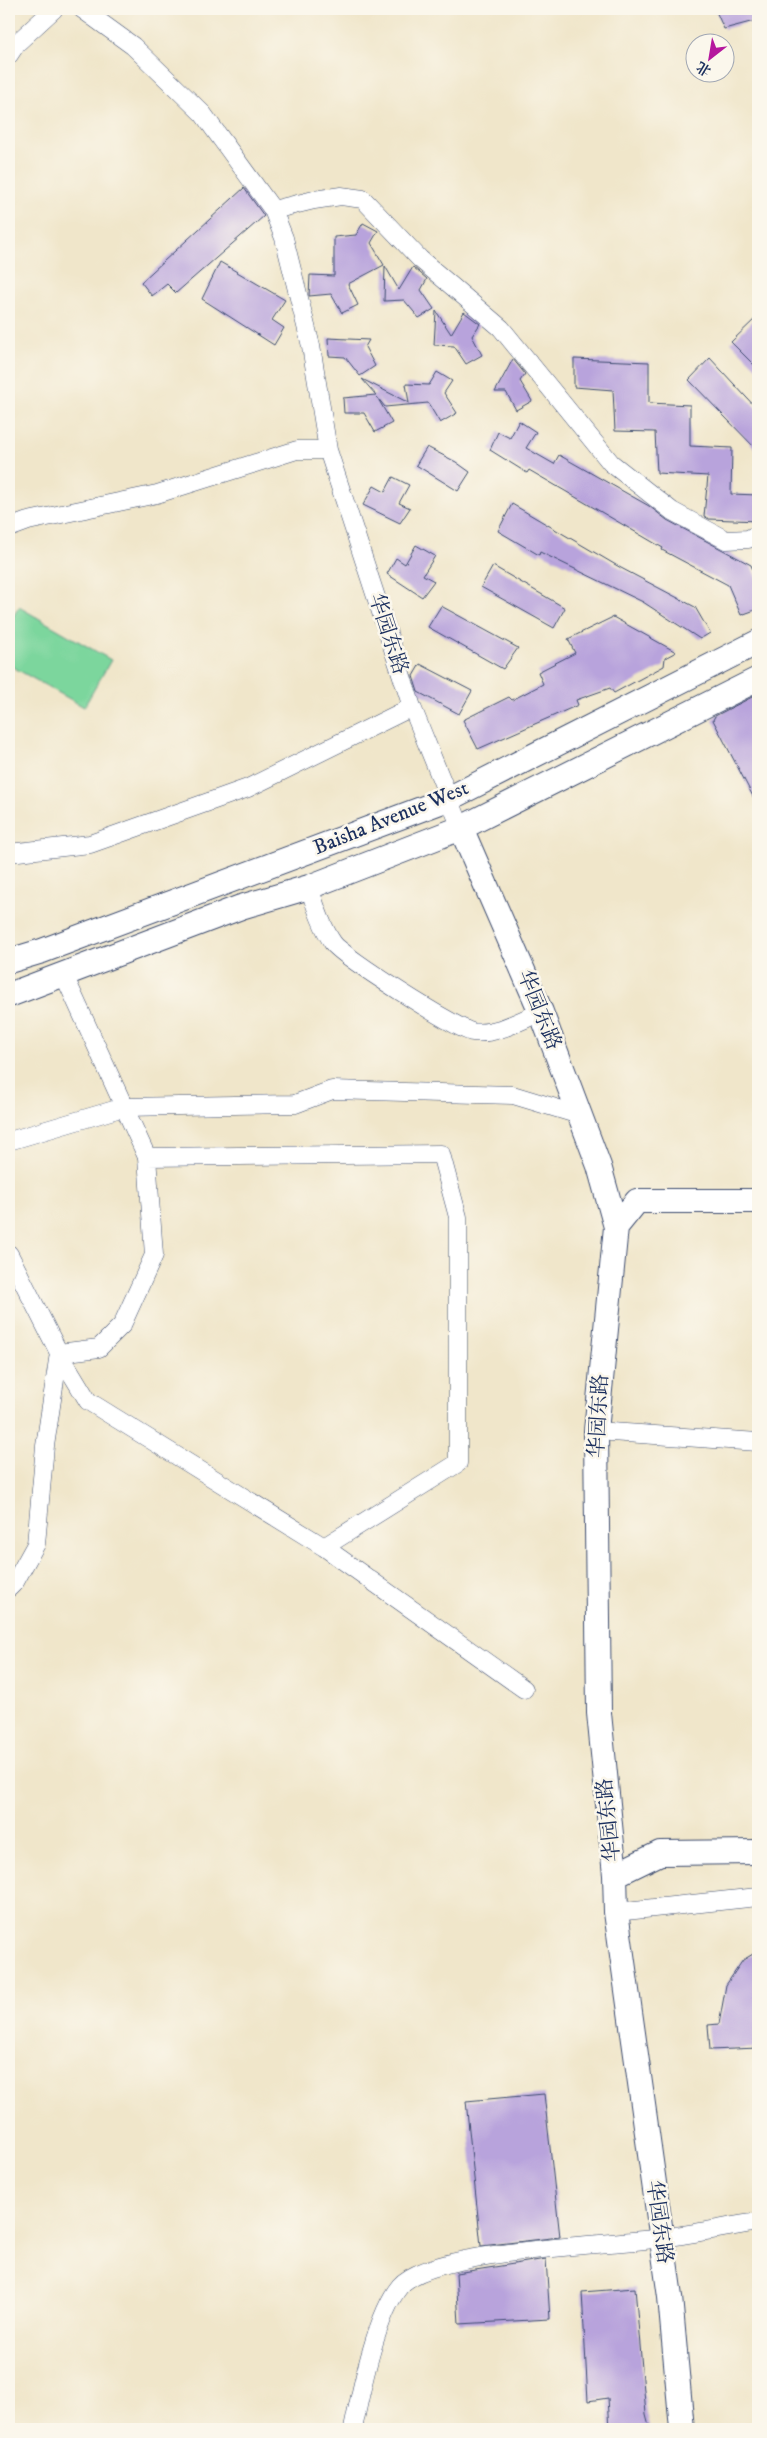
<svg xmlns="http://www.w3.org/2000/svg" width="767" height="2438" viewBox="0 0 767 2438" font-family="'IM FELL DW Pica','Noto Serif SC',serif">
	<rect width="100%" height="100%" fill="#fbf7ec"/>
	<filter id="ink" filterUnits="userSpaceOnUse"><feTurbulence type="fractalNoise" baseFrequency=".02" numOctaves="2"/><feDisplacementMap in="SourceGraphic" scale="10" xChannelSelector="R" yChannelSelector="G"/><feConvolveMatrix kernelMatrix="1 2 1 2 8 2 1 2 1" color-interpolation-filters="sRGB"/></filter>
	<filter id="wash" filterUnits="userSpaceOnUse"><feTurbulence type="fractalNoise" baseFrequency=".0096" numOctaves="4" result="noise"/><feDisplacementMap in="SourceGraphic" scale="20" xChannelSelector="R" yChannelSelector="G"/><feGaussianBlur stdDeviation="1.12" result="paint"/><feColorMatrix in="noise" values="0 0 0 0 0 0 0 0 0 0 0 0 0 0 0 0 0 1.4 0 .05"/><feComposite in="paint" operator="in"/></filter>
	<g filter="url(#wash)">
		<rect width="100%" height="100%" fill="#f0e6ca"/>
		<!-- green -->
		<path fill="#7cd69d" stroke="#4c827e" d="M19,607l92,53 -27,47 -75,-42v-42z"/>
		<g id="blocks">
			<!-- building -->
			<path fill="#b8a3dc" d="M715,9h43v11l-34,9z
				M244,188l20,28 -88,77 -9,-9 -15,12 -11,-14z
				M363,223l15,8 -7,12 13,22 -36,19 10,21 -16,8 -11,-19 -22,2 1,-21 24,1v-39l22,-2z
				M220,262l65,38 -13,20 12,8 -10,17 -72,-46z
				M385,266l14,24 14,-23 14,12 -6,11 13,19 -15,9 -15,-18 -20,1z
				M436,311l15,23 13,-22 16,12 -8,12 10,19 -16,9 -12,-18 -20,-1z
				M758,316v53l-27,-27z
				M328,338l41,2 -4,7 10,19 -15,10 -15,-19 -16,-1z
				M710,358l48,52v41l-69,-71z
				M513,359l12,15 -5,7 12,20 -16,9 -10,-18h-11z
				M574,359l75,3v41l41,2v41l42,2 -1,46 27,1v26l-49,-2 -5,-3 4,-40 -51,-3 -2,-41 -40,-1 -2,-41 -39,-3z
				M437,372l15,9 -8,12 13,20 -17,10 -12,-20 -43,4 -8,-10 15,26 -17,9 -11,-19h-20l-1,-15 33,-3 -14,-16 47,24 -3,-19 23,1z
				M519,421l17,11 -10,16 28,16 5,-9 90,51 18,14 84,45 7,17v27l-17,6 -13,-30 -66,-35 1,-2 -134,-78 -2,3 -37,-23 8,-18 12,6z
				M427,447l29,15 14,10 -12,19 -42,-26z
				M393,477l16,8 -10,18 11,5 -10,15 -37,-18 11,-19 11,6z
				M512,504l109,64 74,39 15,26 -10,6 -57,-37 -103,-50 -1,3 -41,-24z
				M416,545l19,11 -12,19 11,6 -12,16 -35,-23 9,-16 9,6z
				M493,566l72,42 -11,20 -73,-41z
				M441,606l77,42 -15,21 -75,-42z
				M613,617l63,35 -11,6 -1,8 -50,27 -4,-5 -34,12 2,5 -100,44 -15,-29 46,-23 3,3 31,-16 -5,-12 37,-19 -7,-14z
				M420,664l52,27 -13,23 -41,-22 -5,-16z
				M758,694v112l-45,-86 2,-4z
				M758,1951v97l-48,2 -2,-25 11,-1 7,-39 17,-25z
				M544,2094l16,143 -79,9 -15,-145z
				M546,2259l4,60 -91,5 -3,-51z
				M635,2288l11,126 4,15h-40l-2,-31 -20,3 -6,-109z"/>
		</g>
	</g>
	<g filter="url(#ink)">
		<use href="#blocks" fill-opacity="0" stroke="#3b4a6e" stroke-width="1"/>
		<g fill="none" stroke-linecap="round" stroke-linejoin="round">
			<defs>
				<path id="street" d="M82,9l51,37 70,68 70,96 11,28 27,108 17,104 84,257 49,121
					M9,55l8,-12 37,-34
					M273,210l41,-10 27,-4 22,3 57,60 81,69 110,135 61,48 54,29 22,-1 10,-5
					M9,528l19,-7 129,-27 140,-44h31
					M9,853l81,-9 158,-56 164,-81
					M309,887c6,18 13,40 24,56 10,14 122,85 139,89 22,4 49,-12 69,-20
					M64,975l83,182
					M9,1141l115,-34 171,-3 37,-14 181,5 66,20
					M9,1254l50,99 29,48 236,146 134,-84v-246l-17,-63 -294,3 7,98 -32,70 -23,23 -40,5
					M596,1431l162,11
					M324,1547l200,142
					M9,1588l6,-6 21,-38 9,-98 14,-93
					M616,1912l142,-15
					M353,2429c8,-38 23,-114 47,-143 31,-37 208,-40 261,-48 33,-4 65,-11 97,-16"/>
				<path id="secondary" d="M461,828l80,184 58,154 17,61 -20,204 3,282 16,162 1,37 54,385 12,132
					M9,961l33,-10 406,-152 310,-157
					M9,995l232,-88 68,-20 152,-59 297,-149
					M616,1227l21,-26h121
					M615,1875l45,-22 98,-1"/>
			</defs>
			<!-- street casing -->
			<use href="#street" stroke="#3b4a6e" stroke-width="19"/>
			<!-- secondary casing -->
			<use href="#secondary" stroke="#3b4a6e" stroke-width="26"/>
			<!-- street -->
			<use href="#street" stroke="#fff" stroke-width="18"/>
			<!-- secondary -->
			<use href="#secondary" stroke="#fff" stroke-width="24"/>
		</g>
	</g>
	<g text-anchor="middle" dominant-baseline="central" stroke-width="5" stroke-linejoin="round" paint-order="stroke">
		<!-- street labels -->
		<g font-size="21" fill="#1b2f5e" stroke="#fbf7ec">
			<text transform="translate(388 634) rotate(72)">华园东路</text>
			<text transform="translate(391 818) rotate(-22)">Baisha Avenue West</text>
			<text transform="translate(539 1010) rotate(68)">华园东路</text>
			<text transform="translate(599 1416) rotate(-87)">华园东路</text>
			<text transform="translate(609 1820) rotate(-96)">华园东路</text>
			<text transform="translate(659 2222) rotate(82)">华园东路</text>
		</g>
	</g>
	<!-- margin -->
	<rect width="767" height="2438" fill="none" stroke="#fbf7ec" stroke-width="30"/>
	<!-- north arrow -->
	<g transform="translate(710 58) rotate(211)"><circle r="24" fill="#fbf7ec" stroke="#a1a7b3"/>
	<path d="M0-4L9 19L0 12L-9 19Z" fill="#b5179e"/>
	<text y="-8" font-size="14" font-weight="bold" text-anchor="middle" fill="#1b2f5e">北</text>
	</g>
</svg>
